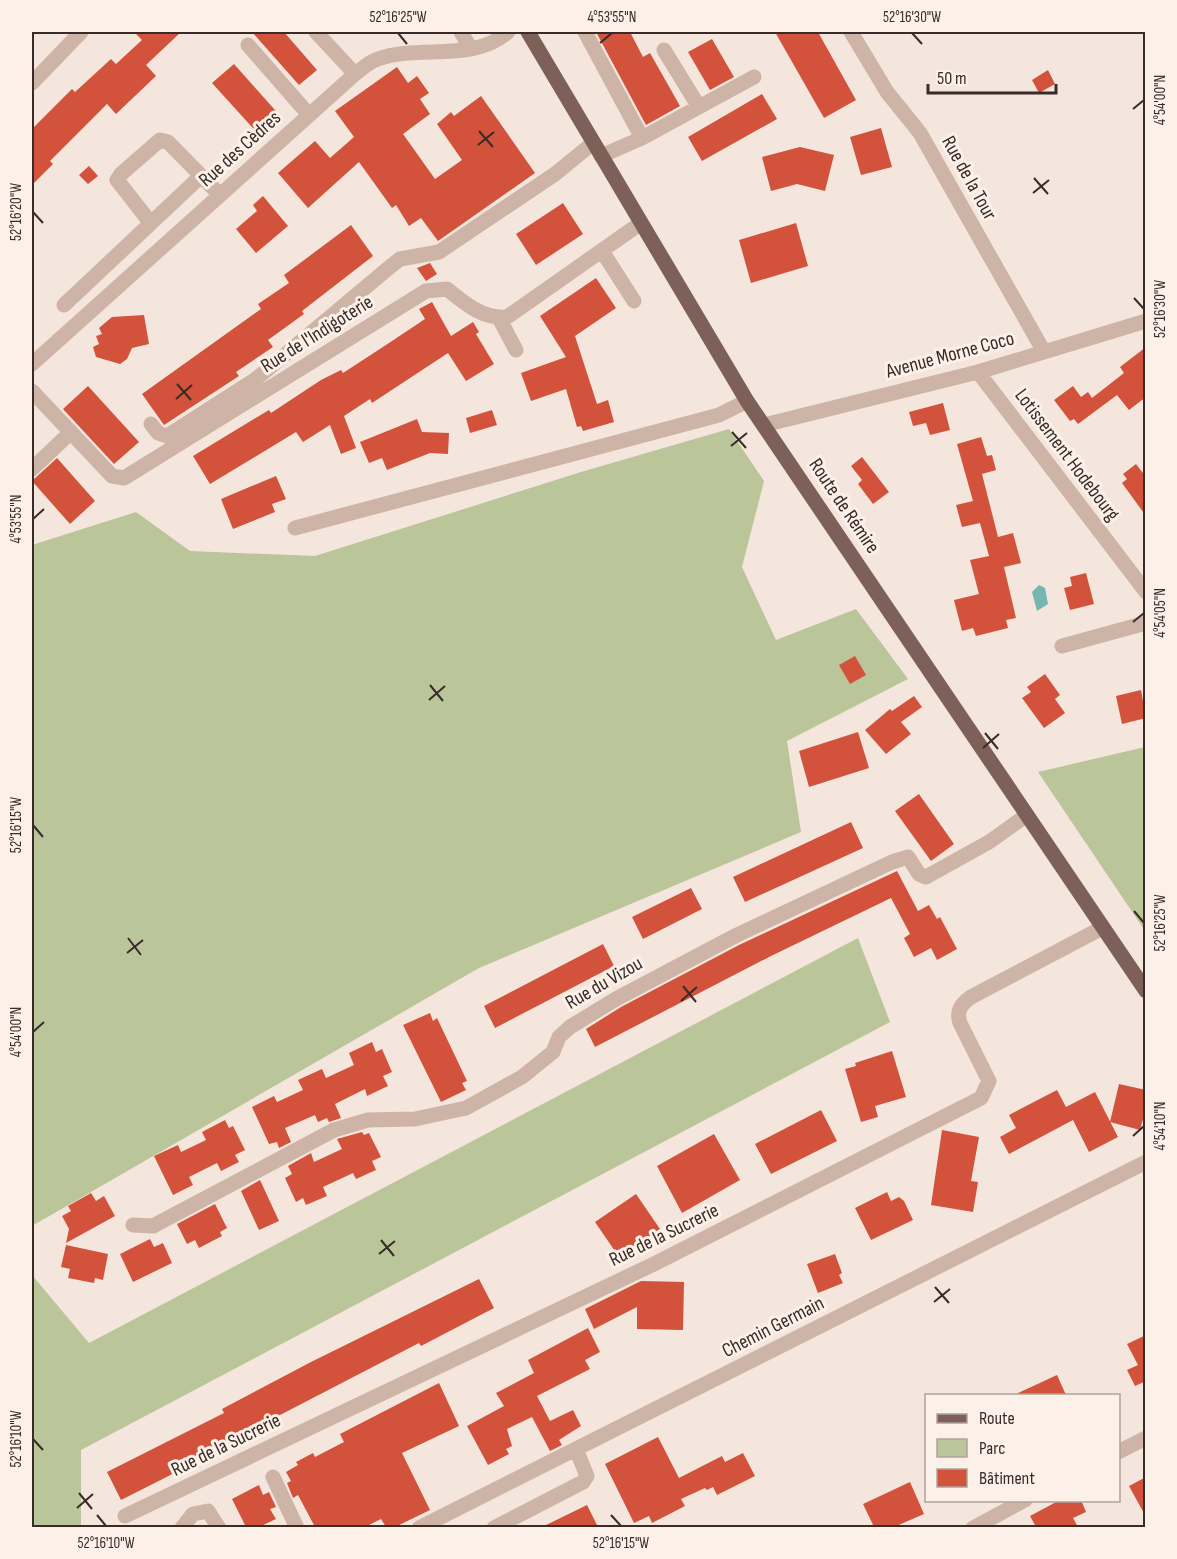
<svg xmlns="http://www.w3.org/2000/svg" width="1177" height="1559" viewBox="0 0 1177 1559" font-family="'Sofia Sans Condensed',sans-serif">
	<rect width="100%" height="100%" fill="#f4e6dc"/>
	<!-- green -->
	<path fill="#bbc59a" d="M729,429l35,52 -22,86 34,73 80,-31 52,70 -121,62 14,91 -322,136 -447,258v-681l104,-33 54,39 125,5 266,-84z
		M1145,747h1l-1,184 -107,-159z
		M858,938l32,84 -809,428v77h-49v-252l57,68z"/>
	<!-- water -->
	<path fill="#77b5b1" d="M1039,585l6,3 3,16 -11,7 -5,-19z"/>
	<!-- building -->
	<path fill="#d2523c" d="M134,32h47l-35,33 10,11 -40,38 -9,-10 -57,57 3,3 -21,21v-56l40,-40 3,3 36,-33 5,5 26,-24z
		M252,32h32l33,38 -18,15z
		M596,32h34l13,25 7,-4 30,53 -34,19z
		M775,32h43l38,68 -32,18z
		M712,39l22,38 -24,13 -22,-38z
		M234,64l49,55 -21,19 -50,-55z
		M397,67l11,16 9,-7 12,17 -9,6 10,15 -27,20 32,45 27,-19 -25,-36 14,-12 3,4 27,-20 54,77 -97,68 -17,-23 -12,8 -13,-21 -4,3 -33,-46 -51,46 -30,-35 37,-32 15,17 24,-21 -19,-26z
		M1048,70l7,14 -16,9 -7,-13z
		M762,94l15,25 -75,42 -14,-24z
		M881,128l11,39 -31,8 -11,-38z
		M800,147l34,8 -9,36 -28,-7 -26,7 -9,-34z
		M89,166l9,10 -10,8 -9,-9z
		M263,196l25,30 -32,27 -20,-24 21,-18 -4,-6z
		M563,203l20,31 -47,31 -20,-31z
		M796,223l12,43 -57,17 -12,-43z
		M351,225l22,31 -71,55 2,3 -36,26 5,7 -37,25 3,4 -75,49 -22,-31 119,-85 -3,-5 31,-21 -5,-8z
		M430,263l7,11 -11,7 -9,-13z
		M596,278l20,30 -41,28 22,68 11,-4 6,22 -31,9 -2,-5 -4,1 -11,-38 -35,12 -10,-28 45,-16 -26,-41z
		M432,302l19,34 22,-14 6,10 -3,2 18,30 -28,17 -18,-28 -76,50 -2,-4 -26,17 12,32 -15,6 -11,-29 -27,17 -7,-10 -86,52 -17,-28 76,-46 2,3 50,-33 20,-10 2,3 46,-30 36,-24 -6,-10z
		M144,315l5,29 -17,4 -5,11 -7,5 -24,-7 -3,-10 6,-3 -3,-8 6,-2 -3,-6 13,-11z
		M1146,347v50l-17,13 -12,-15 -39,29 -4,-5 -4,2 -16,-21 19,-14 8,11 7,-5 4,6 32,-25 -4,-6z
		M88,386l51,56 -25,22 -51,-55z
		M943,403l7,27 -20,5 -4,-12 -13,3 -4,-14z
		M492,410l5,15 -27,8 -4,-15z
		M417,419l5,13 27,1 -1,21 -18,-1 -43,17 -5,-12 -13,5 -9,-21z
		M981,437l6,19 5,-1 4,15 -14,4 16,63 15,-4 8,30 -17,4 12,51 -10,2 2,8 -32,8 -3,-8 -11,3 -8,-31 25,-6 -9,-34 19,-4 -9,-33 -18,4 -6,-22 17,-4 -16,-57z
		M862,457l27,35 -16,12 -15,-20 4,-4 -11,-14z
		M57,458l38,43 -25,23 -38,-43z
		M1136,464l10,13v39l-24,-33 5,-4 -4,-5z
		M276,476l10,23 -14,5 3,8 -42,17 -12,-30z
		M1086,573l8,31 -24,6 -6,-22 8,-2 -2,-9z
		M855,656l11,19 -16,9 -11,-19z
		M1045,674l15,21 -5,4 10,14 -21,15 -22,-30 9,-6 -4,-5z
		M1141,690l2,11 3,-1v18l-24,6 -6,-28z
		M914,696l8,11 -21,15 10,12 -25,20 -21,-24 25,-21 2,2z
		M858,732l11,36 -60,19 -10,-36z
		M919,794l35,50 -23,17 -36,-50z
		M851,822l12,26 -118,54 -12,-25z
		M897,871l21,40 11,-6 8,14 3,-2 17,32 -20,11 -6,-12 -17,9 -10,-19 6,-4 -19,-36 -120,58 -176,91 -9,-18 35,-22 118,-62z
		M691,888l11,21 -59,30 -11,-22z
		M603,944l11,22 -119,62 -11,-22z
		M430,1013l3,8 4,-3 30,63 -5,2 4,7 -25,12 -38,-77z
		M372,1042l4,10 6,-3 10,23 -9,4 5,10 -21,10 -2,-7 -30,15 6,14 -12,4 -2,-4 -9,4 -3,-7 -30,13 6,14 -12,6 -2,-6 -8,2 -17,-37 22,-11 3,6 26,-12 -5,-10 24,-11 4,9 28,-13 -5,-12z
		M892,1051l14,46 -31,9 3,11 -17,5 -16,-53 11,-3 -1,-3z
		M1119,1084l27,6v18l-6,22 -30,-8z
		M1057,1090l9,17 29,-15 23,45 -29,15 -16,-32 -64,34 -9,-17 16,-9 -7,-13z
		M821,1110l16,31 -66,33 -16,-30z
		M225,1120l4,8 4,-2 12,24 -10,5 4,7 -18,9 -4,-8 -28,14 4,8 -20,10 -19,-39 24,-11 3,7 25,-12 -4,-8z
		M942,1130l37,7 -8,44 7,1 -5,30 -42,-7z
		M362,1132l2,3 5,-2 12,24 -9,4 4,9 -20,9 -3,-6 -30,14 4,9 -21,9 -3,-7 -7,4 -11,-24 7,-4 -4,-8 23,-13 3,9 28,-13 -5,-10z
		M714,1134l26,46 -58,33 -25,-47z
		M260,1180l19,41 -20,9 -18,-39z
		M887,1192l4,9 8,-4 5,4 9,19 -42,20 -16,-32z
		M91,1193l5,8 8,-5 11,20 -49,27 3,-14 -7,-13 9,-5 -3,-5z
		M636,1194l24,35 -41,28 -24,-35z
		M215,1204l12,24 -7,4 2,4 -23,12 -4,-8 -8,4 -10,-20z
		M150,1239l4,8 9,-4 9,20 -39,19 -13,-28z
		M66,1245l42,9 -5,26 -8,-2 -1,5 -26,-5 2,-9 -9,-2z
		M835,1254l7,19 -3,2 4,8 -25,10 -11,-29z
		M479,1279l15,29 -73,38 -2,-3 -199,103 2,3 -101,51 -14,-28 117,-59 -2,-4 89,-47z
		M641,1281l43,1 -1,48 -46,-1v-22l-43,22 -9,-20z
		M588,1328l12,24 -15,8 5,9 -53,27 13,25 23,-11 8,16 -22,14 3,5 -12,6 -18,-34 -25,12 5,17 -6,3 3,5 -21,11 -21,-39 37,-20 -8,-13 38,-20 -6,-13z
		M1146,1335v46l-11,5 -8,-16 11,-5 -11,-21z
		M1057,1375l9,20h-52z
		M439,1383l20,43 -57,27 28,57 -35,17h-9l-5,-8 -16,8h-50l-17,-32 -5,3 -6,-15 4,-2 -5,-9 12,-7 -2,-3 17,-9 2,4 29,-15 -4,-8z
		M658,1437l21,41 43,-22 3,6 18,-9 12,23 -38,19 -4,-8 -6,3 -2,-2 -24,11 4,7 -33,17 -3,-7 -15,7 -29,-59z
		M1146,1477v40l-17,-31z
		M910,1482l14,32 -30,13h-20l-11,-23z
		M259,1485l4,10 6,-3 7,15 -6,2 6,10 -17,8h-13l-14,-28z
		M1060,1500h21l5,12 -13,6 5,9h-42l-6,-11z
		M587,1505l11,22h-56z"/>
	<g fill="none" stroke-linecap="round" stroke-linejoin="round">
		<!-- minor -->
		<path stroke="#ceb4a6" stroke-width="15" d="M316,32l39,42
			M461,32l10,17
			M585,32l57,106
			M851,32l36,60 33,41 123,217
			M248,45l61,70
			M664,50l35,57
			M32,83l49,-51
			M601,156l41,-18 112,-61
			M150,222l-33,-42 4,-6 39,-34 8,2 52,53
			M602,251l32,50
			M64,305l137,-129
			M499,318l17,32
			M32,364l323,-290c7,-5 15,-13 23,-15 41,-15 95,4 130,-27
			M978,372l168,220
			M32,391l80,85 12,2 302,-187 21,-2c19,15 35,30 60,28l134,-94
			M151,424l7,9 9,3 89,-57 135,-113 9,-7 39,-7 116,-78 38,-31
			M764,425l214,-53 168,-51
			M32,469l39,-37
			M295,528l424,-113 28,-14
			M1062,646l84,-23
			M133,1225l20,1 181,-96 34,-10 47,-1 51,-11 56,-31 31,-25 6,-15 11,-10 46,-28 119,-63 157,-74 16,-5 11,17 7,3 63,-35 38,-27
			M1118,1452l28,-14
			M273,1477l24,51
			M125,1516l529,-252 327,-166 8,-17 -29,-58c-4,-12 1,-19 11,-26l131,-69
			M182,1528l11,-14 15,-3 11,17
			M419,1528l727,-366
			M494,1528l89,-46 4,-6 -11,-27
			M973,1528l52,-28"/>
		<!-- major -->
		<path stroke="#7d6057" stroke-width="15" d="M528,32l219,369 399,590"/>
	</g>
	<!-- ticks -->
	<path fill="none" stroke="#392b28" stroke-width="2" d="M398,33l9,11M912,33l10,11M600,43l12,-10M1133,109l11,-9M479,131l14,16M478,145l16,-13M1034,178l14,16M1033,193l16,-13M33,212l10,11M1134,298l10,11M177,384l14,16M176,399l16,-14M732,432l14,16M731,446l16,-13M33,519l11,-10M1133,622l11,-9M430,685l13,16M429,700l16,-14M985,733l13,16M983,748l16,-14M33,825l10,12M1134,911l10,12M128,938l13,17M127,953l16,-13M683,986l13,16M681,1001l16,-14M33,1032l11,-10M1133,1136l11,-10M381,1240l13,16M379,1254l16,-13M935,1287l14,16M934,1302l16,-13M33,1439l10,11M79,1493l13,16M77,1508l16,-14M97,1515l9,11M611,1515l10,11"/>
	<g text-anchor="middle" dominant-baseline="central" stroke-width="6" stroke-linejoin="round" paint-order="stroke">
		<!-- street labels -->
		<g font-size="20" fill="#392b28" stroke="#fbf1e9">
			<text transform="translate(240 149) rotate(-42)">Rue des Cèdres</text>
			<text transform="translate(969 178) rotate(61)">Rue de la Tour</text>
			<text transform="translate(317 334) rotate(-32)">Rue de l'Indigoterie</text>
			<text transform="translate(950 355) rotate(-15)">Avenue Morne Coco</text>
			<text transform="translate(1067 455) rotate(53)">Lotissement Hodebourg</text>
			<text transform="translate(844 506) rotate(56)">Route de Rémire</text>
			<text transform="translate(604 983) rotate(-30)">Rue du Vizou</text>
			<text transform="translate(664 1235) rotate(-26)">Rue de la Sucrerie</text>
			<text transform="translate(773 1327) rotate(-27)">Chemin Germain</text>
			<text transform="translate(226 1445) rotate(-26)">Rue de la Sucrerie</text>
		</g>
	</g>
	<!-- border -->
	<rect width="1177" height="1559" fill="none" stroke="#fbf1e9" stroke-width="66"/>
	<!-- legend -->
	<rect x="925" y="1394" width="195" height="108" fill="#fbf1e9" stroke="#ada29c" stroke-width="1.5"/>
	<rect x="937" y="1414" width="30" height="9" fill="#7d6057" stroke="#ada29c" stroke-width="1.5"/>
	<text x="979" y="1424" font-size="18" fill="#392b28">Route</text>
	<rect x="937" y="1439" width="30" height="18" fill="#bbc59a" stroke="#ada29c" stroke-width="1.5"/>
	<text x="979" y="1454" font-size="18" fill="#392b28">Parc</text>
	<rect x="937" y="1469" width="30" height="18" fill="#d2523c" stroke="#ada29c" stroke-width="1.5"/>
	<text x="979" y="1484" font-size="18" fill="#392b28">Bâtiment</text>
	<!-- scale -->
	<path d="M928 84v9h128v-9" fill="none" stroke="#392b28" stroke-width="3"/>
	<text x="937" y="84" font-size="18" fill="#392b28" stroke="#fbf1e9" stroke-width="4.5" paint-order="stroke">50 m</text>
	<rect x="33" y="33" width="1111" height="1493" fill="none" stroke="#392b28" stroke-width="2"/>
	<g font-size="15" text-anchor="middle" fill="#392b28">
		<text x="398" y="22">52°16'25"W</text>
		<text x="612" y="22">4°53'55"N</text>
		<text x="912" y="22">52°16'30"W</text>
		<text transform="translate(1160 100) rotate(-90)" y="5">4°54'00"N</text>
		<text transform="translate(16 212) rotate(-90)" y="5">52°16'20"W</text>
		<text transform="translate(1160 309) rotate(-90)" y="5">52°16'30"W</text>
		<text transform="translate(16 519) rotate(-90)" y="5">4°53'55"N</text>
		<text transform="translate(1160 613) rotate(-90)" y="5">4°54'05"N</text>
		<text transform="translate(16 825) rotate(-90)" y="5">52°16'15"W</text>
		<text transform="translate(1160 923) rotate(-90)" y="5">52°16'25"W</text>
		<text transform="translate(16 1032) rotate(-90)" y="5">4°54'00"N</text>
		<text transform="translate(1160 1126) rotate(-90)" y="5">4°54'10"N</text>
		<text transform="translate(16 1439) rotate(-90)" y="5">52°16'10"W</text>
		<text x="106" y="1548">52°16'10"W</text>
		<text x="621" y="1548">52°16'15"W</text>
	</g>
</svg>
